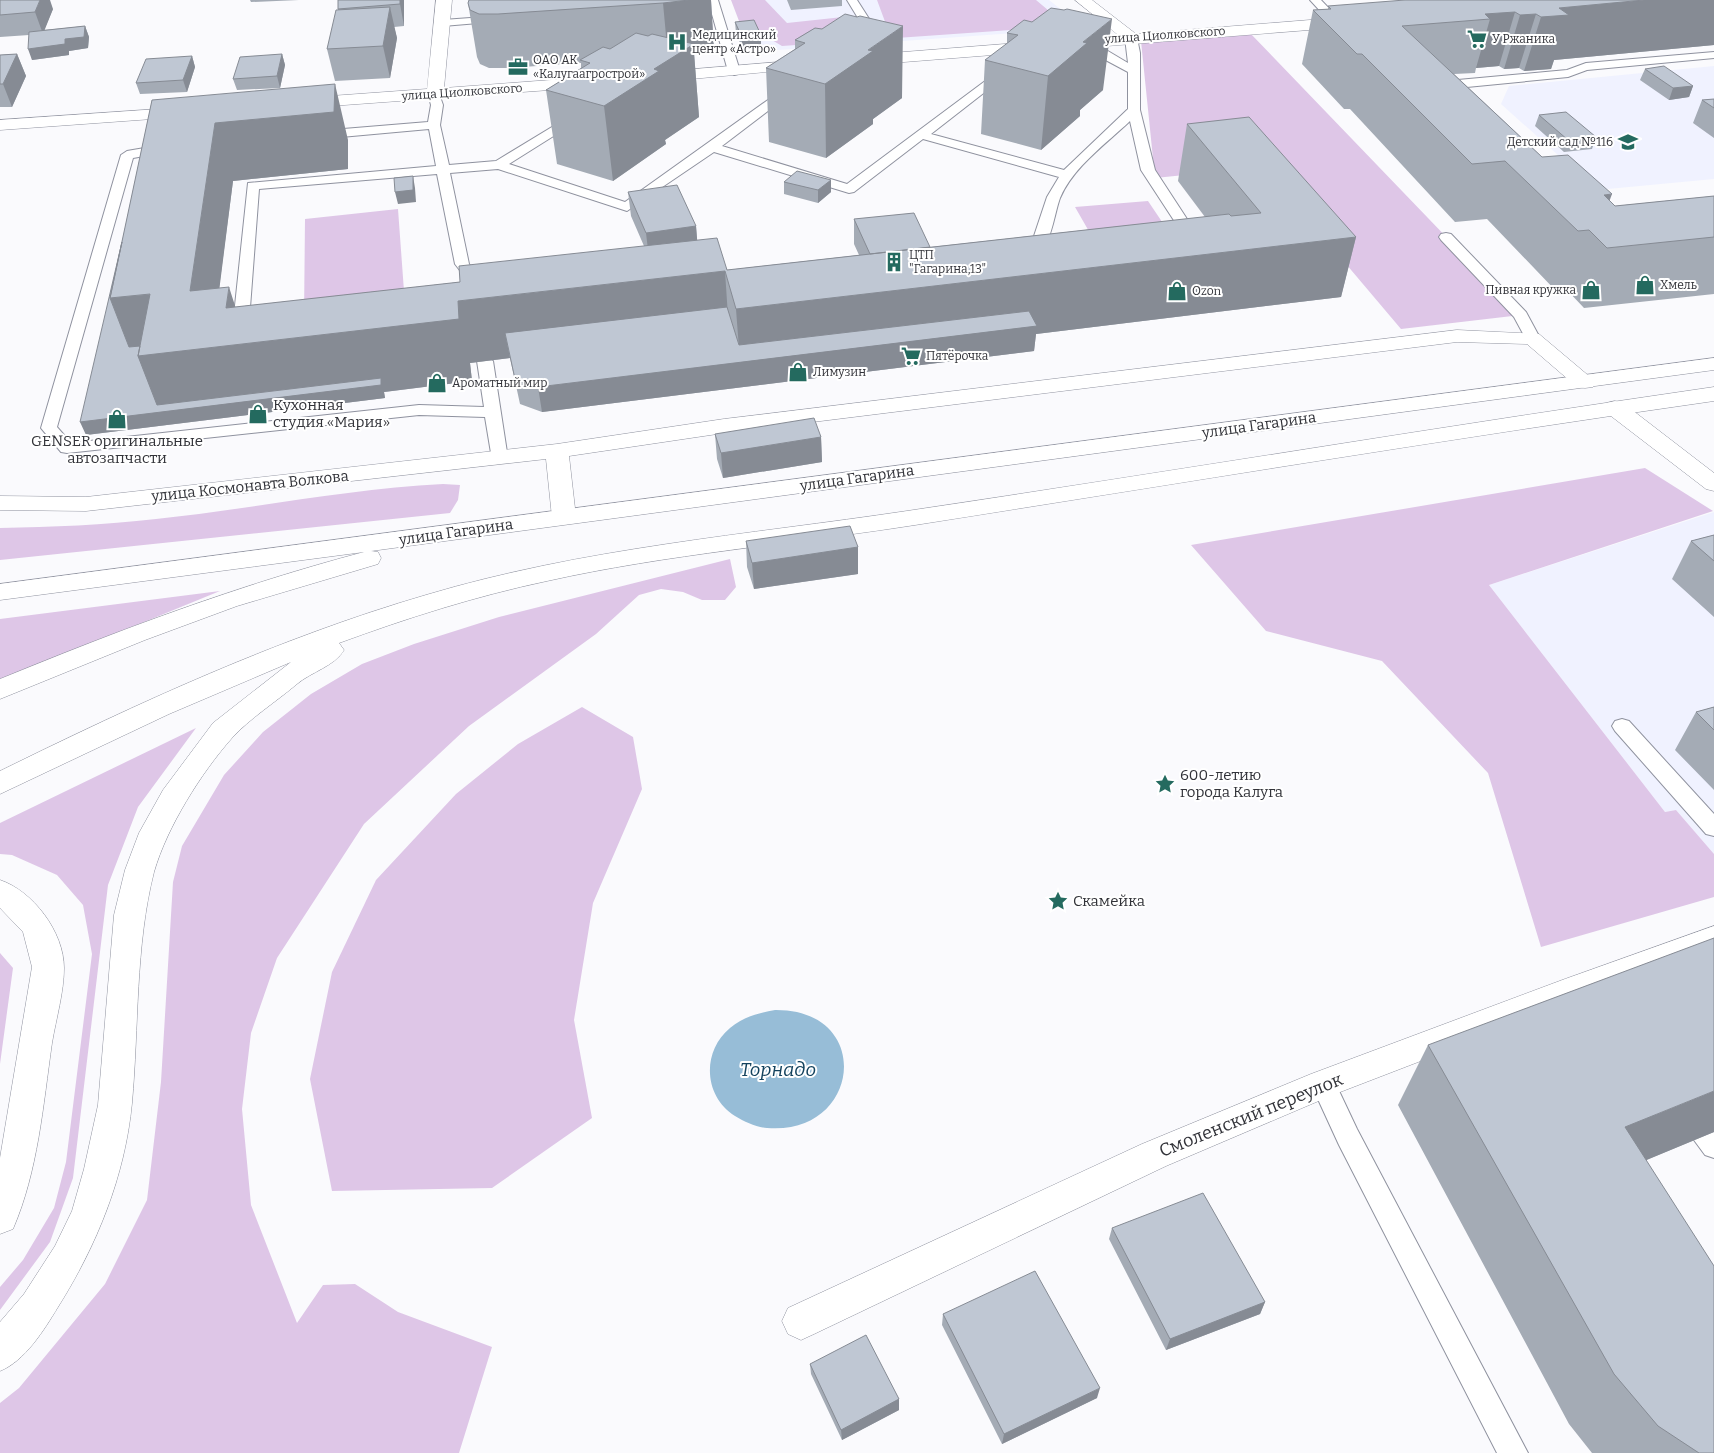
<svg xmlns="http://www.w3.org/2000/svg" width="1714" height="1453" viewBox="0 0 1714 1453" font-family="Bitter,serif">
	<rect width="100%" height="100%" fill="#fafafd"/>
	<!-- built -->
	<path fill="#f0f2ff" d="M739,0h310l36,28 -321,23z
		M1714,66v113l-117,11 -96,-86 8,-18z
		M1714,512v342l-38,-44 -11,2 -176,-227z"/>
	<!-- green -->
	<path fill="#dec6e7" d="M731,0h34l22,23 56,-6 44,10 -10,-27h159l31,26 -285,20 -43,-25z
		M1250,33l254,264 17,18 -120,14 -137,-162 -109,11 -14,-137z
		M1148,201l35,52 -77,8 -31,-54z
		M398,209l7,96 -101,13 1,-99z
		M1645,468l68,43 -224,74 176,227 11,-2 38,44v43l-173,50 -53,-174 -106,-112 -116,-30 -75,-86z
		M443,484l17,1 -2,15 -8,13 -450,47v-32c52,-1 104,-3 156,-9 96,-10 190,-30 287,-35z
		M730,559l6,28 -11,13h-23l-19,-8 -22,-3 -22,6 -43,39 -127,92 -105,98 -87,134 -26,75 -9,76 9,96 46,118 26,-38 32,-1 43,28 94,35 -33,106h-459v-50l19,-15 86,-104 42,-84 14,-118 12,-200 9,-36 42,-71 39,-43 48,-38 51,-30 52,-20 85,-27z
		M220,591l-220,90v-62z
		M582,707l51,30 9,52 -49,114 -19,117 18,98 -100,70 -160,3 -22,-112 22,-107 44,-92 80,-86 62,-50z
		M196,728l-58,79 -30,78 -35,293 -23,64 -50,68v-23l23,-27 31,-52 12,-46 26,-208 -9,-49 -26,-30 -45,-20 -12,-1v-31z
		M0,953l13,15 -13,96z"/>
	<!-- water -->
	<path fill="#97bdd7" d="M775,1010c100,-1 86,126 -8,118 -11,-1 -22,-6 -32,-12 -31,-19 -34,-64 -5,-88 13,-11 28,-15 45,-18z"/>
	<g fill="none" stroke-linecap="round" stroke-linejoin="round">
		<defs>
			<path id="lane" d="M708,0h10l22,71 -2,3 -4,1 -6,-4z
				M847,0h10l25,39 -2,2h-8z
				M1310,0h11l20,21v4h-8z
				M498,16l6,3 -2,2 -59,5 -6,-3 6,-3z
				M1131,35l6,3 3,15v57l15,60 47,72 -2,3h-10l-49,-75 -11,-49c-23,22 -57,46 -70,77 -7,19 -9,57 -33,63l-7,-4 11,-12 16,-48 12,-20 -136,-38 -69,53 -5,1 -135,-41 -87,59 -129,-42 -48,4 19,91 14,18 1,6 -7,4 -5,-1 -3,-9 -14,-18 -18,-90 -178,15 -11,145 -8,5 -8,-5 16,-151 188,-17 -7,-37 -110,10 -6,-4 6,-4 109,-9 3,-17 -3,-11 2,-3h8l5,14 -3,20 9,40 47,-4 79,-48 6,4 -2,3 -70,44 116,38 164,-117 6,4 -2,3 -71,54 125,38 157,-117 6,4 -2,3 -77,60 133,36 64,-61v-37l-28,-15 -20,-16 6,-3 42,25 -3,-25z
				M1714,52v6l-127,12 -19,7 -132,13 -6,-4 6,-4 131,-12 19,-7z
				M168,144l5,1 1,3 -1,3 -40,7 -76,269 14,16 348,-38 65,2 -7,-46 8,-5 8,5 15,98 -2,4h-12l-2,-4 -7,-42 -66,-2 -352,38 -6,-1 -20,-24 80,-273 6,-4z
				M1446,233l5,1 75,78 14,26 -3,3h-10l-13,-24 -73,-77 -2,-3 2,-3z
				M1622,719l7,2 85,93v22l-8,-2 -91,-103 -3,-5 3,-5z
				M1323,1073l9,3 25,53 171,324h-31l-158,-308 -28,-61 3,-8z
				M1704,1125l10,4v29l-9,-3 -14,-19 4,-8z"/>
			<path id="street" d="M436,0h16l-8,88 147,-11 6,2 2,3 -2,3 -6,2 -288,21 -6,-1 -2,-4 2,-4 6,-1 124,-9z
				M1075,0h17l44,34 211,-17 8,5 -8,5 -481,38 -8,-5 8,-5 252,-20z
				M803,60l6,2 2,3 -2,3 -150,14 -8,-5 8,-5z
				M188,107l6,1 2,4 -2,4 -194,14v-10z
				M1457,330l82,4 57,48 -3,5 -8,1 -8,-1 -50,-43 -70,-2 -733,91 -155,23 7,61 -4,5 -8,2 -8,-2 -4,-5 -6,-58 -460,52 -86,-1v-14l86,1 471,-53 167,-25z
				M1615,401l8,2 91,70v18l-8,-2 -99,-76 -3,-5 3,-5z
				M1714,926v26l-127,45 -252,97 -169,72 -352,168 -13,6 -13,-6 -6,-13 6,-13 354,-164 169,-70 254,-95z"/>
			<path id="primary" d="M1714,358v12l-1343,181 7,1 3,6 -3,6 -141,42 -92,34 -145,59v-20c119,-49 239,-94 364,-127l-364,48v-16z
				M1714,387v14c-267,38 -533,82 -799,124 -122,19 -247,29 -368,56 -71,15 -140,37 -208,62l5,7c-9,16 -33,22 -47,34 -20,17 -48,35 -65,54 -31,35 -65,89 -78,134 -19,75 -15,154 -22,231 -7,73 -35,142 -74,204 -14,23 -33,54 -58,64v-49l24,-28 31,-48 17,-35 12,-42 14,-64 16,-190 11,-45 14,-37 24,-43 50,-67 78,-61 -122,52 -169,80v-23c138,-68 279,-133 426,-176 157,-47 320,-60 481,-84 269,-40 537,-85 807,-124z
				M0,880c33,11 64,52 64,88 0,24 -8,51 -12,75 -9,63 -14,128 -39,186l-13,5v-76l32,-191 -9,-35 -23,-24z"/>
		</defs>
		<!-- lane casing -->
		<use href="#lane" stroke="#8f929f" stroke-width="2"/>
		<!-- street casing -->
		<use href="#street" stroke="#8f929f" stroke-width="1"/>
		<!-- primary casing -->
		<use href="#primary" stroke="#8f929f" stroke-width="1"/>
		<!-- lane -->
		<use href="#lane" fill="#fff" fill-rule="evenodd"/>
		<!-- street -->
		<use href="#street" fill="#fff" fill-rule="evenodd"/>
		<!-- primary -->
		<use href="#primary" fill="#fff" fill-rule="evenodd"/>
	</g>
	<!-- wall -->
	<path fill="#a4abb5" d="M0,0l53,9 -9,21 41,-4 4,11 -1,11 -19,3v4l-37,5 -3,-25 -29,2z
		M250,0h49l-48,2z
		M338,0h66v26l-10,1 3,11 -7,40 -55,3 -8,-32 11,-40z
		M469,0h242l3,51 -20,2 5,64 -34,23 1,4 -53,37 -56,-17 -11,-74 35,-22v-5l-74,5h-18l-9,-4 -3,-7 -9,-54z
		M787,0h55v6l-51,4z
		M1714,0v45l-160,15 -3,9 -27,2 -5,-3 -15,1 -5,-3 -23,2 -1,5 -21,1 88,83 67,44 6,5 99,-10v98l-130,14 -17,-18 -11,1 -69,-72 -32,3 -105,-113h-6l-42,-45 11,-54 15,-1v-3z
		M735,22l26,24 -19,2 -6,-15z
		M1032,22l71,68 -23,20v6l-39,34 -60,-16 4,-74 22,-16v-11z
		M815,28l87,70 -29,21v5l-47,34 -57,-16 -3,-74 29,-19v-9z
		M17,54l9,22 -14,31h-12v-52z
		M282,54l3,11 -5,23 -43,2 -4,-11z
		M192,56l3,11 -8,25 -47,2 -4,-11z
		M1645,69l48,17 -4,11 -20,3 -29,-20z
		M1714,99v39l-21,-15 9,-23z
		M152,100l196,40v29l-115,12 -14,107 16,19 225,-25 184,-36 -13,-30 -3,-24 68,34 1,14 30,30 132,-15 -5,-11v-25l76,28 275,-30 -27,-36 9,-57 169,113 -15,60 -305,37 -2,17 -492,61 -22,-8 -10,-46 -40,5 2,18 -88,11 1,6 -299,37 36,-193z
		M1539,115l57,22 -4,12 -28,3 -29,-26z
		M831,180v12l-13,11 -34,-9v-12z
		M715,434l106,3 1,25 -99,16 -6,-19z
		M1714,535v82l-42,-38 19,-38z
		M746,541l112,6v27l-104,15 -7,-22z
		M1714,707v83l-39,-40 21,-38z
		M1428,1045l286,87 -68,28 68,293h-122l-23,-29 -171,-319z
		M1112,1228l153,74 -5,12 -94,36 -57,-111z
		M943,1314l154,84 -95,46 -60,-119z
		M810,1364l89,35v11l-57,30 -31,-66z"/>
	<!-- shaded-wall -->
	<path fill="#868b94" d="M40,0h10l3,9 -10,25 -8,-22z
		M400,0h4v26l-4,-22z
		M689,0h22l3,51 -20,2 5,64 -34,23 1,4 -53,37 -9,-75 50,-37 14,-12 -5,-54z
		M1644,0h70v45l-160,15 -3,9 -27,2 17,-54 18,-9z
		M390,7l7,31 -7,40 -7,-32z
		M1515,12l-16,54 -23,2 14,-49 -5,-5z
		M1536,14l-17,54 -15,1 16,-54z
		M1112,19l-9,71 -23,20v6l-39,34 7,-74 35,-34z
		M85,26l4,11 -1,11 -19,3v4l-37,5 -4,-11 37,-10z
		M903,26l-1,72 -29,21v5l-47,34 -1,-74 43,-34z
		M761,35v11l-19,2v-11z
		M17,54l9,22 -14,31 -9,-23z
		M282,54l3,11 -5,23 -3,-12z
		M192,56l3,11 -8,25 -4,-12z
		M335,84l13,56v29l-115,12 -21,166 14,-39 3,-21 18,56 211,-42 267,-30 4,61 -224,1 5,25 -40,5 2,18 -88,11 1,6 -299,37 -6,-13 54,-62 -24,-62 80,-7 25,-168z
		M1693,86l-4,11 -20,3 4,-12z
		M413,176l2,12 1,14 -18,2 -3,-12z
		M831,180v12l-13,11v-13z
		M1612,194l-16,43 8,-42z
		M696,226l2,24 -49,8 -3,-25z
		M1356,237l-15,60 -305,37 -2,17 -492,61 -4,-25 202,-25 -4,-53z
		M821,437l1,25 -99,16 -2,-25z
		M858,547v27l-104,15 -2,-26z
		M1714,1091v41l-130,54 41,-59z
		M1265,1302l-5,12 -94,36 4,-11z
		M1100,1388l-3,10 -95,46 2,-10z
		M899,1399v11l-57,30 -1,-10z"/>
	<!-- building -->
	<path fill="#bfc7d3" stroke="#868b94" d="M0,0h40l-5,12 -35,3z
		M338,0h62v4l-62,5z
		M469,0h220l-26,3 -165,11h-19l-9,-4 -2,-7z
		M1405,0h239l-85,8 10,7 -28,2 -5,-3 -16,1 -5,-3 -30,2 5,5 -88,7 140,131 26,-2 44,39 -8,1 11,11 99,-10v41l-107,11 -18,-18 -11,1 -73,-70 -33,3 -110,-110h-5l-44,-44 18,-1 -3,-3z
		M390,7l-7,39 -56,3 9,-39z
		M1051,8l13,2 3,-1 45,10 -29,23 4,1 -39,33 -63,-16 33,-25 -11,-2 17,-13 8,2z
		M845,14l12,3 3,-1 43,10 -35,24 5,1 -48,33 -59,-16 39,-25 -10,-3 20,-12 7,1z
		M754,20l7,15 -19,2 -7,-15z
		M85,26l-1,11 -19,2v5l-37,5 1,-17z
		M636,33l12,3 4,-2 42,10 -40,25 5,2 -55,35 -58,-16 44,-27 -10,-3 23,-13 7,2z
		M17,54l-14,30h-3v-29z
		M282,54l-5,22 -44,3 7,-22z
		M192,56l-9,24 -47,3 10,-24z
		M1664,66l29,20 -20,2 -28,-19z
		M335,84l-1,28 -119,11 -25,168 39,-4 -3,21 234,-26 -1,-16 258,-28 10,32 502,-56 2,2 30,-3 -74,-89 62,-7 107,120 -620,72 -11,-38 -267,30 1,18 -321,37 12,-62 -40,4 42,-198z
		M1714,99v9l-12,-8z
		M1566,112l30,25 -28,3 -29,-25z
		M797,171l34,9 -13,10 -34,-8z
		M413,176v14l-18,2 -1,-14z
		M677,185l19,41 -50,7 -18,-41z
		M914,213l16,34 -60,7 -16,-35z
		M122,242l-12,56 19,49 11,-1 -2,10 19,49 224,-27v7l-301,37z
		M727,307l12,38 290,-34 8,15 -499,61 -23,-8 -10,-46z
		M814,418l7,19 -100,16 -6,-19z
		M850,526l8,21 -106,16 -6,-22z
		M1714,535v26l-23,-20z
		M1714,707v23l-18,-18z
		M1714,938v153l-89,36 89,139v187h-15l-41,-27 -44,-52 -186,-329z
		M1203,1193l62,109 -95,37 -58,-111z
		M1035,1271l65,117 -96,46 -61,-120z
		M866,1335l33,64 -58,31 -31,-66z"/>
	<!-- icons -->
	<defs>
		<symbol id="supermarket-bare" viewBox="-9 -9 18 18"><path d="M-6-5.5h2.5l.6 2H6L4.5 2H-2.5L-4.4-4H-6ZM-1.5 3.2a1.3 1.3 0 1 0 .1 0ZM3 3.2a1.3 1.3 0 1 0 .1 0Z" fill="#246a5f" stroke="#fff" stroke-width="2.5" paint-order="stroke"/></symbol>
		<symbol id="hospital-bare" viewBox="-9 -9 18 18"><path d="M-5-5h3v3.5h4V-5h3V5h-3V1.5h-4V5h-3Z" fill="#246a5f" stroke="#fff" stroke-width="2.5" paint-order="stroke"/></symbol>
		<symbol id="office-bare" viewBox="-9 -9 18 18"><path d="M-6-3h4V-5.5h4V-3h4V5H-6ZM-1-4.5V-3h2v-1.5ZM-6 0V1H6V0Z" fill="#246a5f" stroke="#fff" stroke-width="2.5" paint-order="stroke"/></symbol>
		<symbol id="school-bare" viewBox="-9 -9 18 18"><path d="M0-5L7-2L0 1L-7-2ZM-4 1L0 2.5L4 1V4Q0 6-4 4Z" fill="#246a5f" stroke="#fff" stroke-width="2.5" paint-order="stroke"/></symbol>
		<symbol id="building-bare" viewBox="-9 -9 18 18"><path d="M-4-6H4V6H1V3H-1V6H-4ZM-2.5-4.3h1.7v1.8h-1.7ZM.8-4.3h1.7v1.8H.8ZM-2.5-1h1.7V.8h-1.7ZM.8-1h1.7V.8H.8Z" fill="#246a5f" stroke="#fff" stroke-width="2.5" paint-order="stroke"/></symbol>
		<symbol id="shop-bare" viewBox="-9 -9 18 18"><path d="M-5-2.5h2.3a2.7 3.5 0 0 1 5.4 0H5L5.5 6h-11ZM-1.5-2.5h3a1.5 2.3 0 0 0-3 0Z" fill="#246a5f" stroke="#fff" stroke-width="2.5" paint-order="stroke"/></symbol>
		<symbol id="sight-bare" viewBox="-9 -9 18 18"><path d="M0-6L1.8-2.2L6-1.7L2.9 1.2L3.7 5.4L0 3.3L-3.7 5.4L-2.9 1.2L-6-1.7L-1.8-2.2Z" fill="#246a5f" stroke="#fff" stroke-width="2.5" paint-order="stroke"/></symbol>
	</defs>
	<g fill-rule="evenodd">
		<use href="#supermarket-bare" x="1463" y="25" width="28" height="28"/>
		<use href="#hospital-bare" x="663" y="28" width="28" height="28"/>
		<use href="#office-bare" x="504" y="53" width="28" height="28"/>
		<use href="#school-bare" x="1614" y="128" width="28" height="28"/>
		<use href="#building-bare" x="880" y="248" width="28" height="28"/>
		<use href="#shop-bare" x="1631" y="271" width="28" height="28"/>
		<use href="#shop-bare" x="1577" y="276" width="28" height="28"/>
		<use href="#shop-bare" x="1163" y="277" width="28" height="28"/>
		<use href="#supermarket-bare" x="897" y="342" width="28" height="28"/>
		<use href="#shop-bare" x="784" y="358" width="28" height="28"/>
		<use href="#shop-bare" x="423" y="369" width="28" height="28"/>
		<use href="#shop-bare" x="244" y="400" width="28" height="28"/>
		<use href="#shop-bare" x="103" y="405" width="28" height="28"/>
		<use href="#sight-bare" x="1151" y="770" width="28" height="28"/>
		<use href="#sight-bare" x="1044" y="887" width="28" height="28"/>
	</g>
	<g text-anchor="middle" dominant-baseline="central" stroke-width="4" stroke-linejoin="round" paint-order="stroke">
		<!-- far-poi labels -->
		<g font-size="12" fill="#323339" stroke="#fff" text-anchor="start">
			<text x="692" y="35">Медицинский<tspan x="692" dy="14">центр «Астро»</tspan></text>
			<text x="1492" y="39">У Ржаника</text>
			<text x="533" y="60">ОАО АК<tspan x="533" dy="14">«Калугаагрострой»</tspan></text>
			<text x="1613" y="142" text-anchor="end">Детский сад №116</text>
			<text x="909" y="255">ЦТП<tspan x="909" dy="14">"Гагарина,13"</tspan></text>
			<text x="1660" y="285">Хмель</text>
			<text x="1576" y="290" text-anchor="end">Пивная кружка</text>
			<text x="1192" y="291">Ozon</text>
			<text x="926" y="356">Пятёрочка</text>
			<text x="813" y="372">Лимузин</text>
			<text x="452" y="383">Ароматный мир</text>
		</g>
		<!-- far-street labels -->
		<g font-size="12" fill="#323339" stroke="#fff">
			<text transform="translate(1165 35) rotate(-4)">улица Циолковского</text>
			<text transform="translate(462 92) rotate(-4)">улица Циолковского</text>
		</g>
		<!-- poi labels -->
		<g font-size="15" fill="#323339" stroke="#fff" text-anchor="start">
			<text x="273" y="405">Кухонная<tspan x="273" dy="17">студия «Мария»</tspan></text>
			<text x="117" y="441" text-anchor="middle">GENSER оригинальные<tspan x="117" dy="17">автозапчасти</tspan></text>
			<text x="1180" y="775">600-летию<tspan x="1180" dy="17">города Калуга</tspan></text>
			<text x="1073" y="901">Скамейка</text>
		</g>
		<!-- street labels -->
		<g font-size="15" fill="#323339" stroke="#fff">
			<text transform="translate(1259 425) rotate(-8)">улица Гагарина</text>
			<text transform="translate(857 478) rotate(-8)">улица Гагарина</text>
			<text transform="translate(250 486) rotate(-6)">улица Космонавта Волкова</text>
			<text transform="translate(456 532) rotate(-8)">улица Гагарина</text>
		</g>
		<!-- near-street labels -->
		<g font-size="18" fill="#323339" stroke="#fff">
			<text transform="translate(1251 1115) rotate(-22)">Смоленский переулок</text>
		</g>
		<!-- near-water labels -->
		<g font-size="19" font-style="italic" fill="#13425d" stroke="#fff">
			<text x="778" y="1069">Торнадо</text>
		</g>
	</g>
</svg>
